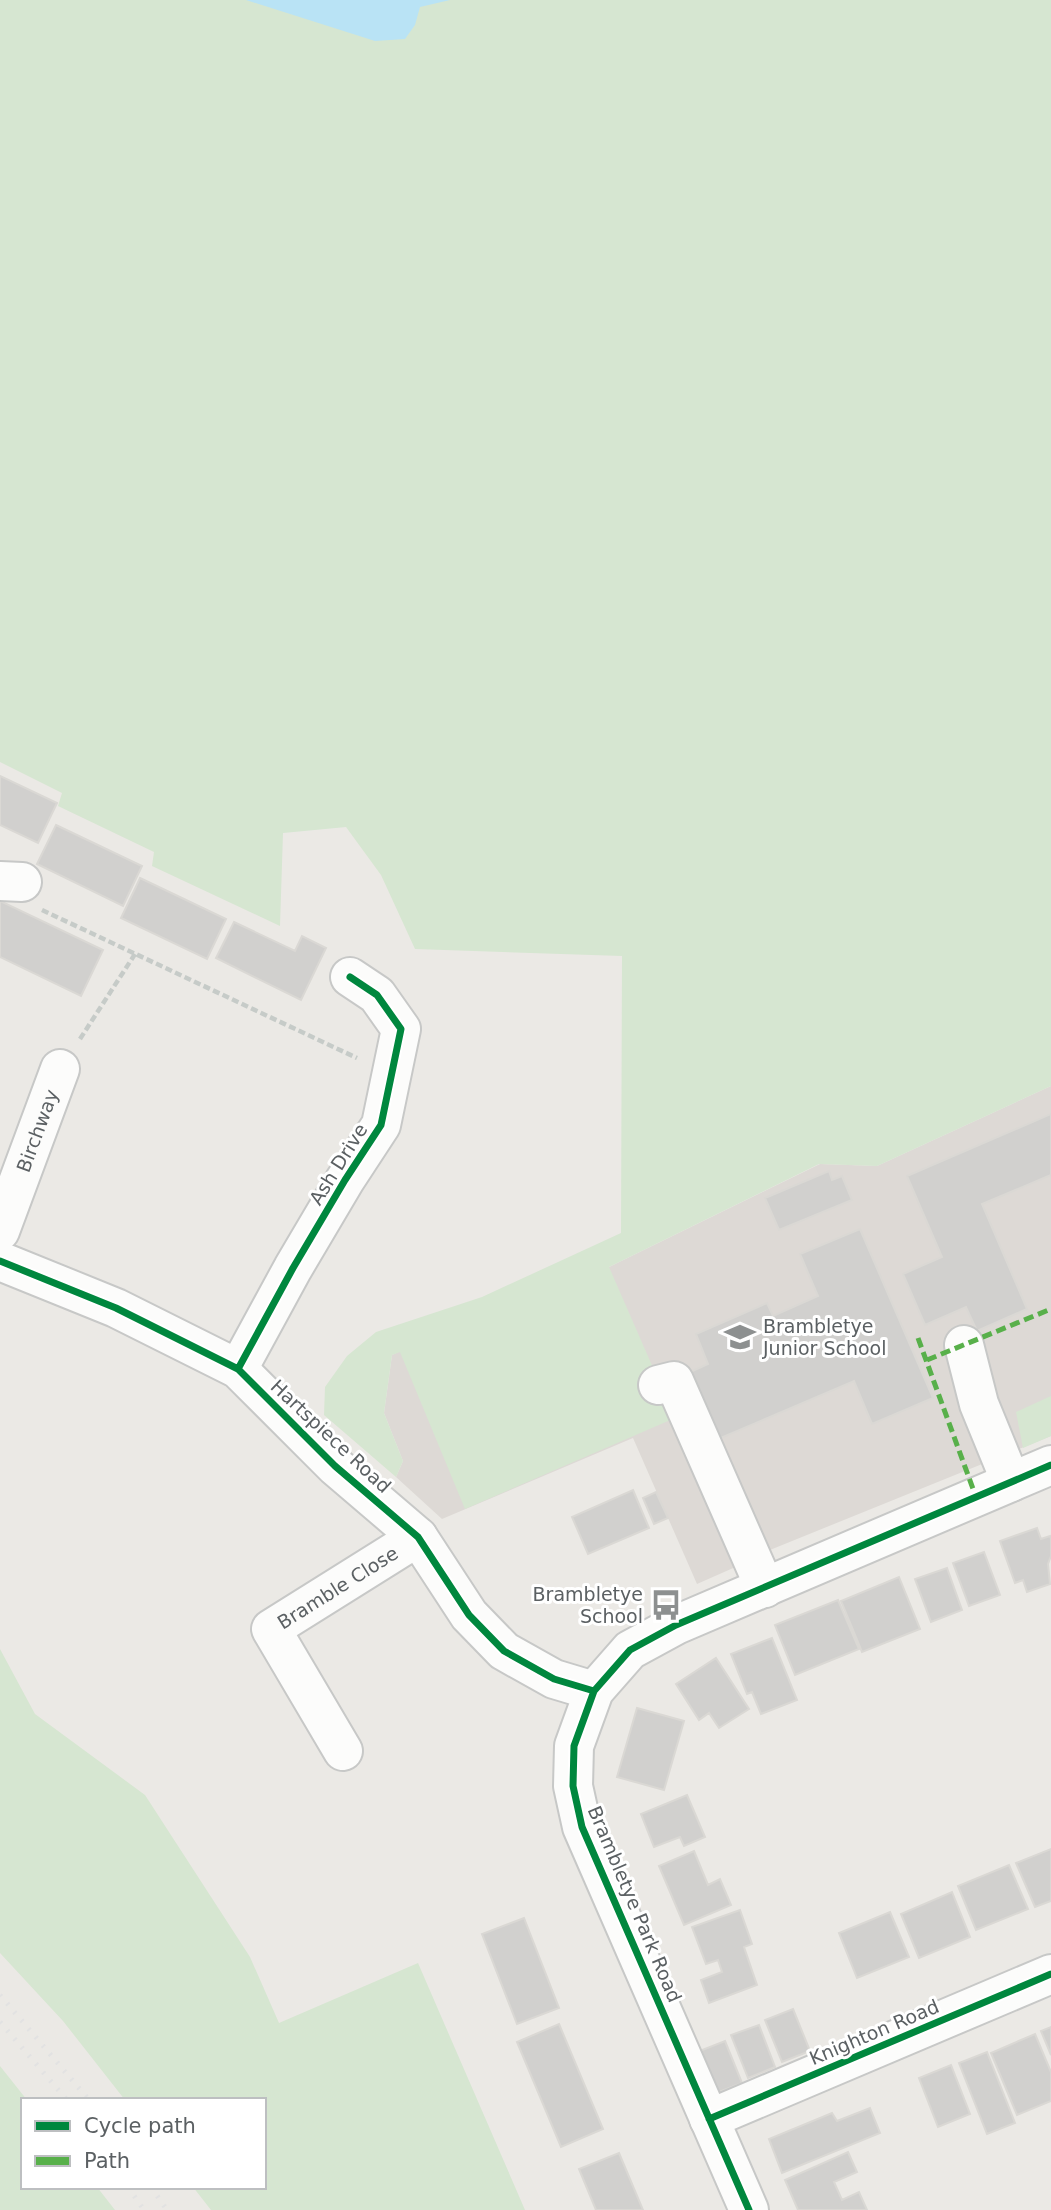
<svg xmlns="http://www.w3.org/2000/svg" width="1051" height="2210" viewBox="0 0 1051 2210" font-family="'DejaVu Sans',sans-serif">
	<rect width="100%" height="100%" fill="#ebe9e5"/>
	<!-- education -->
	<path fill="#ddd9d5" d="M1051,1086v350l-286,116 -25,13 -43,19 -64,-146 -191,81 -46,-42 7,-16 -19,-48 8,-58 66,-32 151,-56 211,-103 57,2z"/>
	<!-- green -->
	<path fill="#d6e6d1" d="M0,0h1051v1086l-174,80 -58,-2 -210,103 66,151 -210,91 -65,-157 -8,3 -8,58 19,48 -7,16 -72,-62 1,-28 22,-31 29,-24 106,-35 139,-64 1,-277 -207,-7 -34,-74 -35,-48 -63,6 -3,93 -128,-60 2,-14 -96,-46 4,-13 -62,-31z
		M1051,1396v40l-28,12 -7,-36z
		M0,1649l35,65 110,81 105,162 29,66 139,-60 107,247h-314l-18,-23h71v-87h-139l-62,-79 -63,-68z
		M0,2066l27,34h-4v87h74l18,23h-115z"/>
	<!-- water -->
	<path fill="#b9e3f5" d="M246,0h204l-30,7 -5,18 -10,14 -30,2z"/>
	<!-- building -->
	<path fill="#d1d0ce" stroke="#dad8d4" stroke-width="2" d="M0,776l57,27 -19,40 -38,-18z
		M56,825l86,41 -19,40 -86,-42z
		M140,878l86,41 -19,40 -86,-41z
		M0,901l103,49 -22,46 -81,-39z
		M234,922l61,29 7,-15 24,12 -25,52 -85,-42z
		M1051,1114v61l-69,29 45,105 -50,22 -11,-24 -41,18 -22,-51 39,-17 -35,-81z
		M829,1171l3,9 10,-4 10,24 -73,30 -14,-32z
		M860,1229l73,169 -61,26 -18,-43 -138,59 -28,-67 20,-9 -12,-30 71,-31 6,13 45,-20 -18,-42z
		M633,1490l16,38 -61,26 -16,-37z
		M656,1492l12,26 -14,6 -11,-26z
		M1037,1528l4,11 9,-3 1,3v17l-3,8 2,20 -23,8 -4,-12 -8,3 -15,-42z
		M984,1552l16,43 -31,11 -16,-43z
		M947,1568l15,42 -31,12 -16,-43z
		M899,1577l21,52 -58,23 -21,-51z
		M838,1600l21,49 -64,26 -20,-50z
		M772,1638l25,62 -36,14 -9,-22 -5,2 -16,-40z
		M716,1658l33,51 -30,19 -10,-15 -10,7 -23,-36z
		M637,1708l47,13 -20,69 -47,-13z
		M687,1795l18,42 -21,9 -4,-9 -26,10 -13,-33z
		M1051,1849v52l-16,6 -19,-44z
		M694,1851l14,34 12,-6 11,26 -47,20 -25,-59z
		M1009,1865l19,44 -52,21 -18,-44z
		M952,1892l18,45 -51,21 -18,-44z
		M740,1910l12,34 -8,3 13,38 -48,18 -8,-23 21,-8 -4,-12 -12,4 -14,-37z
		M890,1912l19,45 -52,21 -18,-45z
		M524,1918l35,90 -42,16 -35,-90z
		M793,2009l17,42 -28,11 -17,-42z
		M559,2024l44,105 -42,18 -44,-105z
		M759,2025l16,42 -27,11 -17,-43z
		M1051,2027v28l-10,-24z
		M1035,2034l16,38v29l-34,14 -26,-62z
		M725,2041l17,42 -28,11 -17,-42z
		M987,2052l28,71 -28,11 -28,-71z
		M951,2065l19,49 -32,13 -19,-49z
		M870,2108l10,25 -98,40 -13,-34 63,-26 5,8z
		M848,2152l9,20 -23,10 8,18 17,-8 8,18h-69l-13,-30z
		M619,2153l24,57h-47l-17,-41z"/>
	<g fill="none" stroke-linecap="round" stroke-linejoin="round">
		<defs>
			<g id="minor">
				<path d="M0,881l22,1"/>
				<path id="s1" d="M0,1231l60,-162"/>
				<path d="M0,1261l116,47 122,61 97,97 83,71 51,78 35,36 50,28 40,12"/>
				<path d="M964,1345l15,59 32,78"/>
				<path d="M238,1369l55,-101 52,-88 36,-55 20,-96 -24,-34 -27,-18"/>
				<path d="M658,1385l16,-4 91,207"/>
				<path id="s2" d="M343,1751l-72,-122 147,-92"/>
				<path d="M709,2119l342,-145"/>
				<path d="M749,2210l-167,-383 -9,-41 1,-40 20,-55 36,-41 46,-25 375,-160"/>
			</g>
		</defs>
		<!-- minor casing -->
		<use href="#minor" stroke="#c7c8c7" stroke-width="42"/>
		<!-- path -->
		<path stroke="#c6cbc8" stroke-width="4.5" stroke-dasharray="7 3.5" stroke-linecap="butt" d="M42,910l315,148
			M80,1039l55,-85"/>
		<!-- minor -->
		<use href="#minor" stroke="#fcfcfb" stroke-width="38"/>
		<!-- rail -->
		<path stroke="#e2e2e2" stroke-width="5" stroke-dasharray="2 9" stroke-linecap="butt" d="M0,1995l89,105
			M0,2022l67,78
			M128,2187l16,23
			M151,2187l16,23"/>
		<!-- quiet -->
		<path stroke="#58b04a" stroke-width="5" stroke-dasharray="10 5" stroke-linecap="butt" d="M918,1338l58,159
			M927,1360l124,-51"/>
		<defs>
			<path id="cycleway" d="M0,1261l116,47 122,61 97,97 83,71 51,78 35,36 50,28 40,12
				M238,1369l55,-101 52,-88 36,-55 20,-96 -24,-34 -27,-18
				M709,2119l342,-145
				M749,2210l-167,-383 -9,-41 1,-40 20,-55 36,-41 46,-25 375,-160"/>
		</defs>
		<!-- cycleway casing -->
		<use href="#cycleway" stroke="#fff" stroke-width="11"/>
		<!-- cycleway -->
		<use href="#cycleway" stroke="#00873e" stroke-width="7"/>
	</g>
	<!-- icons -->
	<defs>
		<symbol id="school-bare" viewBox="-9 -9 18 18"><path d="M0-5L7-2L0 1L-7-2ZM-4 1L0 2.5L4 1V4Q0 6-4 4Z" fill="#8d9090" stroke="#fff" stroke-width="2.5" paint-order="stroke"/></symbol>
		<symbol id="bus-bare" viewBox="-9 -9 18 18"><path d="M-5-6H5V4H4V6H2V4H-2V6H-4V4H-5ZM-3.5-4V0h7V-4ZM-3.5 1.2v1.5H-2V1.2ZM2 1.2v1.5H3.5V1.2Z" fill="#8d9090" stroke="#fff" stroke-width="2.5" paint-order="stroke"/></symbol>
	</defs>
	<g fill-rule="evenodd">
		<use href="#school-bare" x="718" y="1315" width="44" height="44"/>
		<use href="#bus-bare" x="644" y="1583" width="44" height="44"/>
	</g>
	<g text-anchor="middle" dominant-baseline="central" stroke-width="6" stroke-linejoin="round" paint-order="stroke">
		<!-- street labels -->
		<g font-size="19" fill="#5b6063" stroke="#fff">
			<text stroke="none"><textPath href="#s1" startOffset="107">Birchway</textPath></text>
			<text transform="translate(338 1164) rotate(-58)">Ash Drive</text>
			<text transform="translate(331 1436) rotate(43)">Hartspiece Road</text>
			<text stroke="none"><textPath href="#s2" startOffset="220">Bramble Close</textPath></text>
			<text transform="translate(635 1904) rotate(67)">Brambletye Park Road</text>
			<text transform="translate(874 2032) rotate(-23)">Knighton Road</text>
		</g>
		<!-- poi labels -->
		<g font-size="19" fill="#5b6063" stroke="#fff" text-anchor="start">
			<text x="763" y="1326">Brambletye<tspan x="763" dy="22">Junior School</tspan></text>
			<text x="643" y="1594" text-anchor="end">Brambletye<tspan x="643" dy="22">School</tspan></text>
		</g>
	</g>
	<!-- legend -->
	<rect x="21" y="2098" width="245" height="91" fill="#ffffff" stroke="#bdbfc1" stroke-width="2"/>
	<rect x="35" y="2121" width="35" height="10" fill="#00873e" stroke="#bdbfc1" stroke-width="2"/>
	<text x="84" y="2133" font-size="21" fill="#5b6063">Cycle path</text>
	<rect x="35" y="2156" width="35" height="10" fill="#58b04a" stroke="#bdbfc1" stroke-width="2"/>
	<text x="84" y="2168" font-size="21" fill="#5b6063">Path</text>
</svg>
